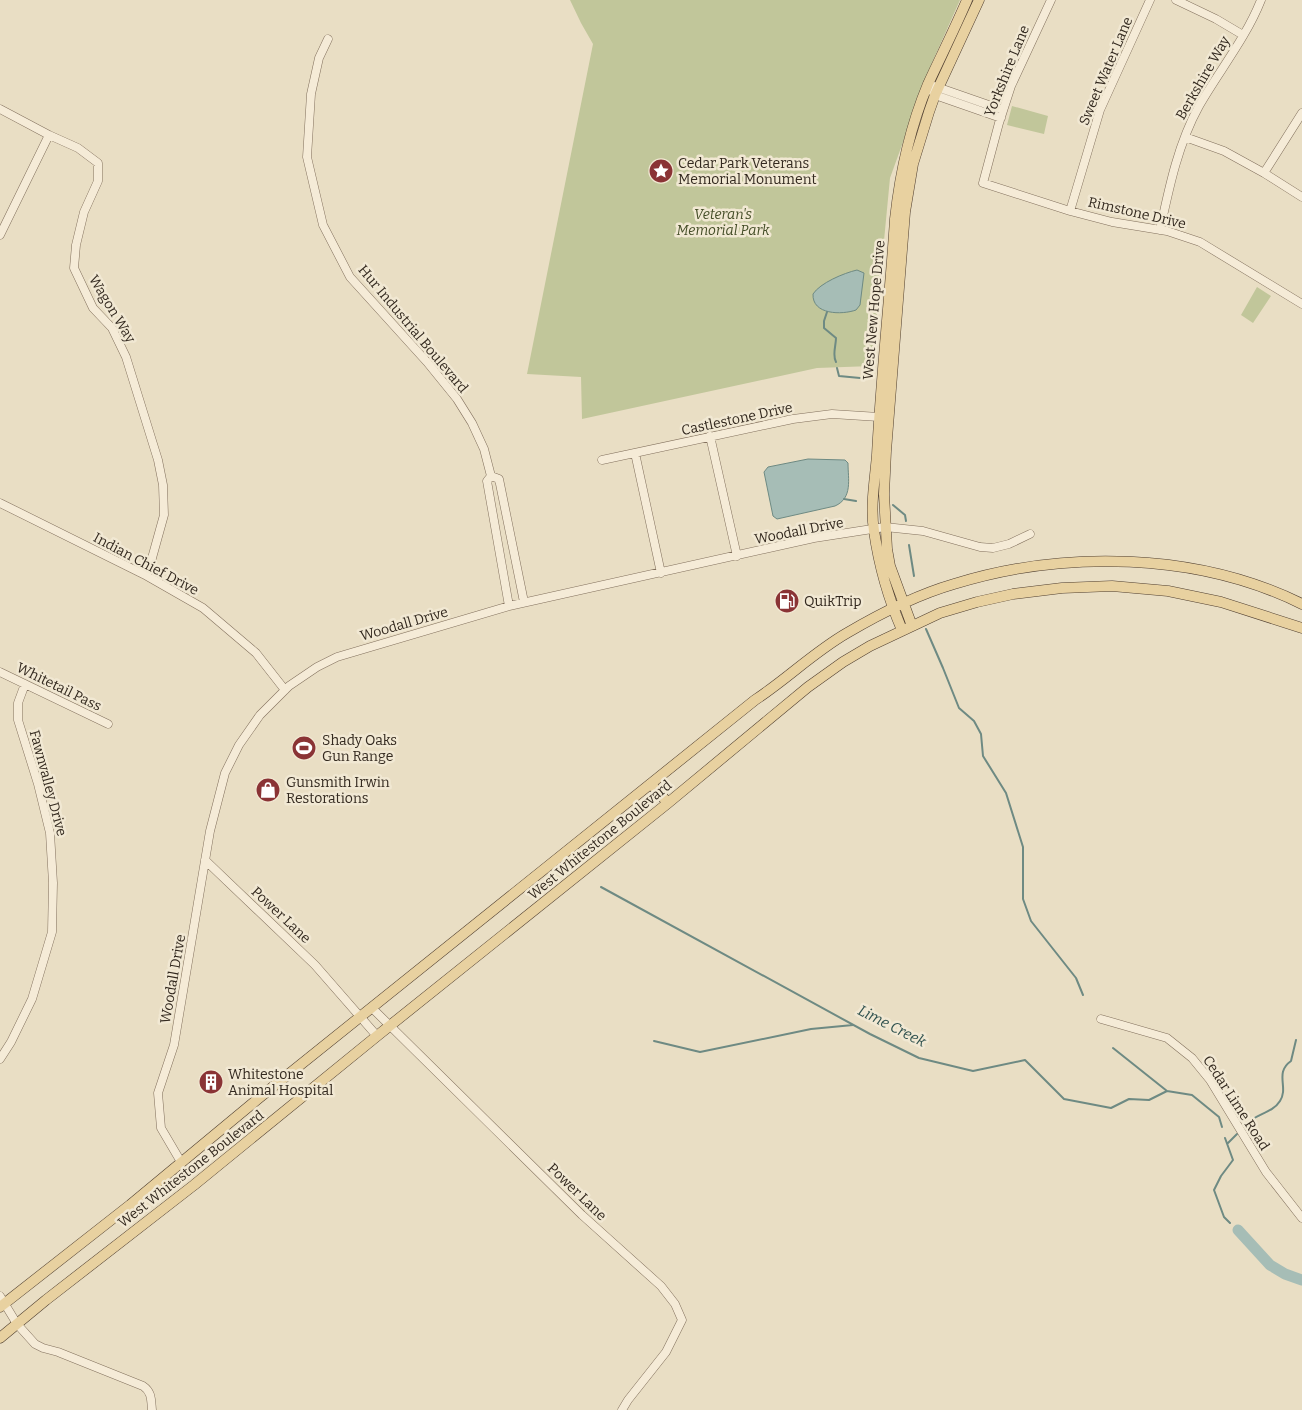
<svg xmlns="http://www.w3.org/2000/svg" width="1302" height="1410" viewBox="0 0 1302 1410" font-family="Bitter,serif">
	<rect width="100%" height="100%" fill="#e9dec4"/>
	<!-- green -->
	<path fill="#c1c69a" d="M570,0h390l-29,65 -41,113 -18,188 -55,2 -235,51 -1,-42 -54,-3 66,-330 -12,-21z
		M1012,106l36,10 -4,18 -37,-9z
		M1257,287l14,9 -18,27 -12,-8z"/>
	<!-- water -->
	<path fill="#a6bdb6" stroke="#6e8a83" d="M857,270l7,3 -4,32 -4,5c-14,5 -44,5 -43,-16 7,-11 31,-21 44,-24z
		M808,459l37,1 3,3c0,16 5,35 -13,43l-58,13 -4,-3 -9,-44 4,-5z"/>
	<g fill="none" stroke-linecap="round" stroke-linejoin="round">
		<!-- stream -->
		<path stroke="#6e8a83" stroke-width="2" d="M827,312l-3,9v7l12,10c0,8 -4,17 0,24
			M837,368l2,8 21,2
			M844,499l12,2
			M893,505l12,10 1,6
			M909,545l5,31
			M926,629l17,39 16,40 15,13 7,13 2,22 23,37 17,54v52l8,22 45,57 7,17
			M601,887l269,147 49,24 54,13 52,-11 39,39 47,9 18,-9 20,1 18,-9 25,4 27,22 3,10
			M654,1041l46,11 111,-23 42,-4
			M1113,1048l54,43
			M1245,1126c8,-12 27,-12 35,-25 9,-14 -6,-28 11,-40l5,-21
			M1225,1138l8,22 -12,16 -7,14 10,27 6,6
			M1228,1143l9,-9"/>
		<!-- river -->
		<path stroke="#a6bdb6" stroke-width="11" d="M1238,1230l32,35 15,9 17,6"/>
		<defs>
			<path id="minor" d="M1051,0l-40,86 -12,37 -16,60 87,28 42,11 55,9 33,11 102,62
				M1176,0l40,19 27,16
				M328,39l-9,19 -8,36 -4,63 16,68 27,52 77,85 30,37 15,24 12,26 7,27 -4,5 22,125
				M934,86l69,24
				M932,91l3,4 66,23
				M0,109l49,26 29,13 20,15v18l-14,31 -8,33 -2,23 19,40 19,20 14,29 32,103 5,25 1,30 -17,61
				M1185,137l39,14 40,22 38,24
				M1264,173l38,-60
				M1070,211l30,-101 50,-110
				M1160,230c9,-42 18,-86 39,-124 20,-35 47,-68 62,-106
				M0,235l49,-100
				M710,436l27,120
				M635,453l26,120
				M602,460l191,-41 39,-5 47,3
				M491,476l8,3 25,123
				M0,503l147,73 56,32 53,45 29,37
				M0,672l108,52
				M205,860l110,105 62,71
				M372,1008l210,207 79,71 14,18 7,16 -16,32 -38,48 -6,10
				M1101,1019l66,19 25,20 18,22 56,92 36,46
				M0,1059l11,-17 21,-43 20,-67 1,-49 -3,-50 -12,-49 -20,-64v-17l7,-19
				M181,1162l-20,-34 -3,-35 16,-48 36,-214 15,-58 14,-28 21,-30 29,-29 28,-19 20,-10 172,-51 305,-68 71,-11 38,4 57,16 13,1 16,-4 21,-10
				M0,1296l17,28 18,20 8,4 15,4 85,34c9,6 8,14 9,24"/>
			<path id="major" d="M912,626l-22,-60 -3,-17 -3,-55 2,-43 19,-239 8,-48 16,-52 6,-17 44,-95
				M902,630c-14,-32 -23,-64 -28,-99 -4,-25 1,-51 3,-76 4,-79 13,-157 18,-236 5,-46 15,-92 33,-135 13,-28 27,-56 39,-84
				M651,784l17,19
				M0,1307l130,-102 129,-107 496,-398c32,-21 59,-48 92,-67 34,-20 69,-38 107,-49 110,-34 243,-32 348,20
				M0,1338l46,-38 148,-115 183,-149 291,-233 140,-116 35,-25 27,-16 70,-33 37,-11 36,-8 49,-6 50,-2 56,5 53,11 81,26"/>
		</defs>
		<!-- minor casing -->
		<use href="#minor" stroke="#82705d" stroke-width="9"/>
		<!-- major casing -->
		<use href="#major" stroke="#503f30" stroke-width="11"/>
		<!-- minor -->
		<use href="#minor" stroke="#f5ebd7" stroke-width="8"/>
		<!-- major -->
		<use href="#major" stroke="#e8d1a0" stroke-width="10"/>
	</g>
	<!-- icons -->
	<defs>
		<symbol id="sight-disc" viewBox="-11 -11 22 22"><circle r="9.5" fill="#8a3335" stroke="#f1e8d3"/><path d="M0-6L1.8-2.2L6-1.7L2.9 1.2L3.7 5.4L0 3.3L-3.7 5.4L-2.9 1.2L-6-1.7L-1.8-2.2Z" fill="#fff"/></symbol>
		<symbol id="fuel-disc" viewBox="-11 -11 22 22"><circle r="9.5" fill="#8a3335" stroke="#f1e8d3"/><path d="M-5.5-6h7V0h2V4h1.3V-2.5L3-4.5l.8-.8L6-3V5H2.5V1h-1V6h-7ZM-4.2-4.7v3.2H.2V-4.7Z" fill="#fff"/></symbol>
		<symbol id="stadium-disc" viewBox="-11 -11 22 22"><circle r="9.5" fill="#8a3335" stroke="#f1e8d3"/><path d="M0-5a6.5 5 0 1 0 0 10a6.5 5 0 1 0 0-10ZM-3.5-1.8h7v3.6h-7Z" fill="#fff"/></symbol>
		<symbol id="shop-disc" viewBox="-11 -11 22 22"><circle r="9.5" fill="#8a3335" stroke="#f1e8d3"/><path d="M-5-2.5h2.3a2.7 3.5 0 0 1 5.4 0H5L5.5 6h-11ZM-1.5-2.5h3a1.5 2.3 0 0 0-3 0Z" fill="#fff"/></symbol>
		<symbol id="building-disc" viewBox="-11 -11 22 22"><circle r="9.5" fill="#8a3335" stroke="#f1e8d3"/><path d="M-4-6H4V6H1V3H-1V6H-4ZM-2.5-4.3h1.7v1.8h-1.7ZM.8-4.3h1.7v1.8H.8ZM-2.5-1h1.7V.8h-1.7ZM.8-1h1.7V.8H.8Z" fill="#fff"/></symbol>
	</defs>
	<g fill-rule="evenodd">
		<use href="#sight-disc" x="647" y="157" width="28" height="28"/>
		<use href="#fuel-disc" x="773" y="587" width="28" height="28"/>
		<use href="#stadium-disc" x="290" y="734" width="28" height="28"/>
		<use href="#shop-disc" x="254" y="776" width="28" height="28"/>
		<use href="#building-disc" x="197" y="1068" width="28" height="28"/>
	</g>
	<g text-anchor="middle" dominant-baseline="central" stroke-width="5" stroke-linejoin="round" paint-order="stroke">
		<!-- street labels -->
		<g font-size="14" fill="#33291f" stroke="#f1e8d3">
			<text transform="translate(1007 71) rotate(-68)">Yorkshire Lane</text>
			<text transform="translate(1106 71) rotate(-67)">Sweet Water Lane</text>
			<text transform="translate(1203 78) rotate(-60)">Berkshire Way</text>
			<text transform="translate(1137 213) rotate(13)">Rimstone Drive</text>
			<text transform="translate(112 309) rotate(59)">Wagon Way</text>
			<text transform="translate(874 310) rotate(-85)">West New Hope Drive</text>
			<text transform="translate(413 329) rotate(50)">Hur Industrial Boulevard</text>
			<text transform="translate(737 419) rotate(-12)">Castlestone Drive</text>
			<text transform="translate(799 531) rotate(-11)">Woodall Drive</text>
			<text transform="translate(146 564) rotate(28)">Indian Chief Drive</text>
			<text transform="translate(404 624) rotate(-16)">Woodall Drive</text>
			<text transform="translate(59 687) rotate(26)">Whitetail Pass</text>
			<text transform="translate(48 783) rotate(75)">Fawnvalley Drive</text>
			<text transform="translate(600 840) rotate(-39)">West Whitestone Boulevard</text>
			<text transform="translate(281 915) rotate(43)">Power Lane</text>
			<text transform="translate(173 979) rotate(-80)">Woodall Drive</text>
			<text transform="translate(1236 1103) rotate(57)">Cedar Lime Road</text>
			<text transform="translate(191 1169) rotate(-38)">West Whitestone Boulevard</text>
			<text transform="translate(577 1192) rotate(44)">Power Lane</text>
		</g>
		<!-- poi labels -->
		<g font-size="14" fill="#33291f" stroke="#f1e8d3" text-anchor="start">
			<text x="678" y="163">Cedar Park Veterans<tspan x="678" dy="16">Memorial Monument</tspan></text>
			<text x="804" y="601">QuikTrip</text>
			<text x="322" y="740">Shady Oaks<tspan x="322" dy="16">Gun Range</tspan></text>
			<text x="286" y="782">Gunsmith Irwin<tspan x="286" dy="16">Restorations</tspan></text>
			<text x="228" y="1074">Whitestone<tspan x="228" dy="16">Animal Hospital</tspan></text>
		</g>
		<!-- park labels -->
		<g font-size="14" font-style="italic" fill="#454e28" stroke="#f1e8d3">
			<text x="723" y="214">Veteran's<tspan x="723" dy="16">Memorial Park</tspan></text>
		</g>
		<!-- water labels -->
		<g font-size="15" font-style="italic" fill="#30524f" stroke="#f1e8d3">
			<text transform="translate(892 1026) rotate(27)">Lime Creek</text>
		</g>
	</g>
</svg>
